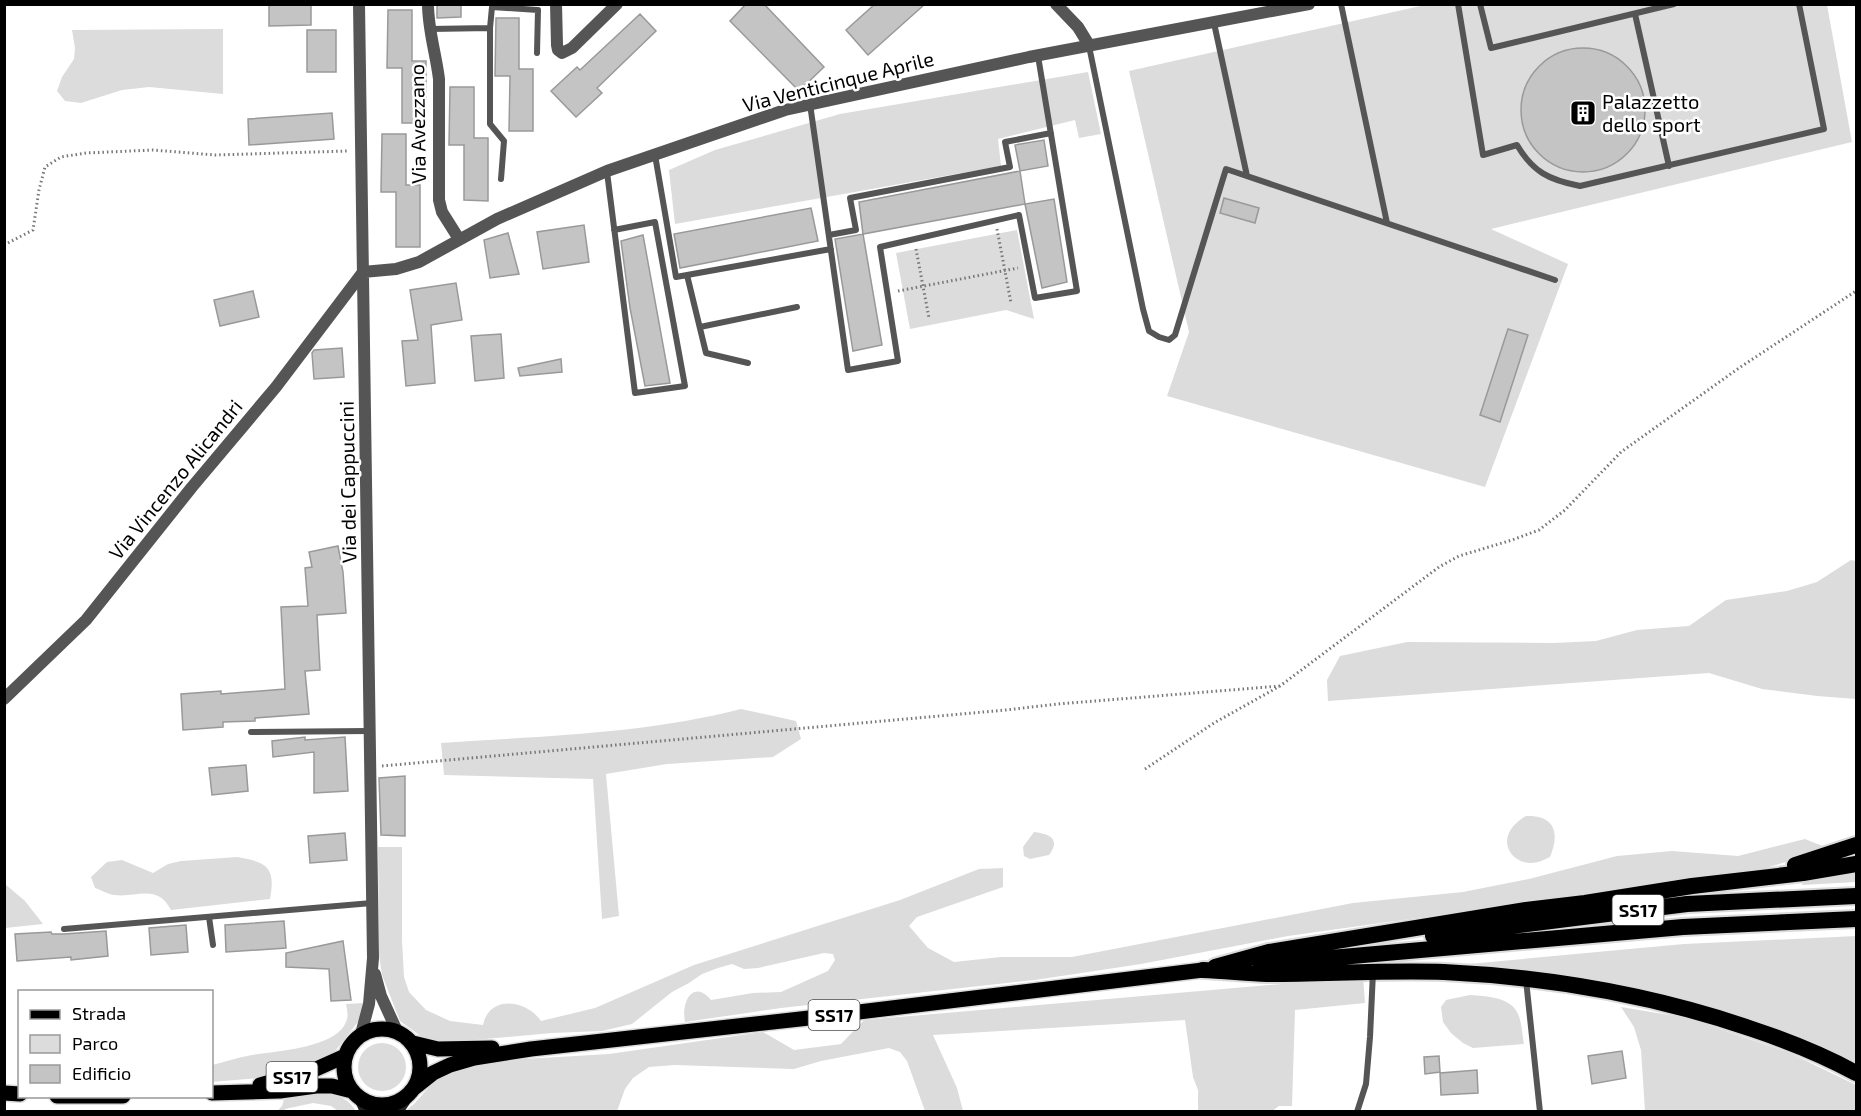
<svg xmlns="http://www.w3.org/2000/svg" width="1861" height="1116" viewBox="0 0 1861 1116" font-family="'Exo 2',sans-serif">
	<rect width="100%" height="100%" fill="#fff"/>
	<!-- green -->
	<path fill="#dcdcdc" d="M1425,5h402l25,137 -361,87 77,35 -83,223 -318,-91 22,-64 -60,-261z
		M223,29v65l-74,-7 -27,3 -41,13 -16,-2 -8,-10 5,-14 12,-18 1,-11 -3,-18z
		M1088,72l13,62 -22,4 -4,-18 -77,19 3,27 -326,58 -6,-54 46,-20 125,-36z
		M1017,230l17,89 -28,-9 -96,19 -14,-76z
		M1851,560l5,1v138l-39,-3 -55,-7 -53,-16 -381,28 -1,-21 13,-24 67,-14 147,1 42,-2 41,-11 52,-4 37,-26 61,-9 30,-9z
		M741,709l55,12 5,18 -28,18 -106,7 -61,10 13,142 -17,3 -9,-140 -149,-4 -3,-32c100,-7 203,-9 300,-34z
		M1526,816c29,-1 34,17 24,41 -6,3 -13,6 -19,6 -16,0 -29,-14 -22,-30 3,-7 10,-13 17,-17z
		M1034,832c16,2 27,7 15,23l-19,4 -6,-3 -1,-9z
		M1805,839l25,10 -75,22 -467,65 -147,28 -106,16 -254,28 -96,14c-4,-18 7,-44 26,-22l42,-7 28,-1 47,-21 7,-11 -2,-6 -9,-1 -66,15 -14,1 -12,-5 -14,4 -16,6 -13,9 -17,9 -40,32 -30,7 -50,2 -113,10 -17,-6 -22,-16 -18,-46 -3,-20 -1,-108h24v94l2,36 5,15 17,18 24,11 33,4c6,-30 43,-26 58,-4l54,-13 99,-43 206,-65 79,-31 24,-1v19l-86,30 -8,9 19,22 26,14 47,-5h71l281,-54 110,-11 66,-13 88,-23 55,-5 66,5z
		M237,857c30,5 39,10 33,42l-99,11c-14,-27 -34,-12 -57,-15 -7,-1 -13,-5 -19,-7l-4,-11 16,-15 15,-2 31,13 15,-9 13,-3z
		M1856,871v11l-54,3 2,-5z
		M5,884l20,17 18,23 -38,4z
		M1856,936v132l-61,-29 -337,-74 226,-21z
		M1363,977l2,26 -70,7 -3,96h-13l-7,5h-74v-21l-5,-13 -8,-57 -252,15 24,53 6,23h-38l-18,-50 -7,-9 -11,-4 -68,13 -27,8 -119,-4 -26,2 -16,11 -8,11 -8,22 -213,1 10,-8 25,-28 52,-15 118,-7 154,-22 31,18 47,-6 23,-24z
		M1470,995c16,1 41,2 48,19 4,9 4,20 6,30l-51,4 -10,-5 -12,-10 -8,-11 -2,-15 5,-7z
		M363,1003l-2,15 -29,37 -9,5 -64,18 -47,4v-17c13,-3 27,-8 40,-10 24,-4 84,-7 94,-33 3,-6 1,-12 0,-18z
		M1621,1007l66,11 103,35 66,32v26h-211l-4,-61 -7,-23z
		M358 1067a24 24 0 1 1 48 0a24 24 0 1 1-48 0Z
		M315,1092c18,2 31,3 41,19h-18l-7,-5 -18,-3 -28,6v2l-9,1 6,-6 2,-7z"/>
	<!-- building -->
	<path fill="#c4c4c4" stroke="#999" stroke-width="1.5" d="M269,4h42v21l-42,1z
		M437,4h24v13l-24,1z
		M746,4h18l60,63 -25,24 -69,-70z
		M875,4h50l-57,51 -22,-25z
		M388,10h24v51h14v62h-24v-55h-15z
		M640,14l16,17 -59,57 5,5 -26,24 -25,-26 26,-24 3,3z
		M496,18h23v51h14v62h-24l1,-55h-15z
		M307,30h29v42h-29z
		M1521 110a62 62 0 1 1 124 0a62 62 0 1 1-124 0Z
		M450,87h24v51h14v63l-24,-1v-55h-15z
		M332,113l2,26 -85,6 -1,-26z
		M382,134h24v51h14v62h-24v-55h-15z
		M1044,140l4,26 -28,5 -5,-26z
		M1020,171l5,33 -162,30 -4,-32z
		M1224,198l35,10 -4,15 -35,-10z
		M1054,199l13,83 -25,6 -17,-84z
		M811,208l7,33 -138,27 -6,-34z
		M584,225l5,37 -46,7 -6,-37z
		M508,233l11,41 -29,4 -6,-38z
		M863,234l19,111 -29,6 -18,-112z
		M643,235l27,148 -25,3 -15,-78 -9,-67z
		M456,283l6,37 -31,5 4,58 -29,3 -4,-45 16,-1 -8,-50z
		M253,291l6,26 -39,9 -6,-26z
		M1508,329l20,6 -28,87 -20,-7z
		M501,334l3,44 -29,3 -4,-45z
		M342,348l2,29 -30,2 -2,-26 2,-3z
		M561,359l1,13 -42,4 -2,-8z
		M338,546l5,26 3,41 -29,2 3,55 -15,1 4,43 -54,4v3l-32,1v5l-40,3 -2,-36 40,-3v3l64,-5 -4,-82 27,-1 -3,-38 7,-1 -3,-15z
		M305,737v3l40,-3 3,54 -34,2v-41l-41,5 -1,-16z
		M246,765l2,26 -36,4 -3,-27z
		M405,776v60l-24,-1 -2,-57z
		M345,833l2,27 -37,3 -2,-27z
		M284,921l2,27 -60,4 -1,-27z
		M186,925l2,27 -37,3 -2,-27z
		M106,931l2,25 -37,4v-3l-54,4 -2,-27 36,-2 1,2h12z
		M343,941l8,59 -20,1 -2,-32 -43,-2v-14z
		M1622,1051l4,27 -34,6 -4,-28z
		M1439,1056l1,16 -15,2 -1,-17z
		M1477,1070l1,23 -37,2 -1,-22z"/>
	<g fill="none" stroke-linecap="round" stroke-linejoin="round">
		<defs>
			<path id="primary" d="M344 1067a38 38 0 1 1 76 0a38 38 0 1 1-76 0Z
				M413,1043l25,6 54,-1
				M260,1085l56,-16 29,-13
				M414,1088l19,-15 17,-8 24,-7 57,-9 287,-32 385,-47
				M4,1093l16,1
				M212,1093l68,-2 36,-5h16l20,5
				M57,1096h66"/>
			<path id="trunk" d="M1795,865l61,-20
				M1433,936l254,-32 169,-8
				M1261,964l422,-37 173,-8
				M1215,967l54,-15 257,-42 59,-7 107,-17 111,-13 53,-9
				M1203,970c21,1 43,3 64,4 59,0 118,-4 177,-2 105,5 209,23 308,57 36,12 71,26 104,44"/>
		</defs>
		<!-- primary casing -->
		<use href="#primary" stroke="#dbdbdb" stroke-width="18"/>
		<!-- trunk casing -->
		<use href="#trunk" stroke="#dbdbdb" stroke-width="20"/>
		<!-- path -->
		<path stroke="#777" stroke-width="3" stroke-dasharray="1.5 3" stroke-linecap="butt" d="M997,229l14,74
			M4,245l29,-15 6,-40 6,-23 16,-10 25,-4 67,-3 62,5 133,-4
			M916,249l13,69
			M898,291l120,-23
			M382,766l624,-56 52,-6 222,-18
			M1145,769l69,-46 66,-37 159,-119 20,-11 53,-16 27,-10 26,-20 56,-58 118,-84 117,-77"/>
		<!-- service -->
		<path stroke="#555" stroke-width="6" d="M1341,4l46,219
			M1458,4l25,151 34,-10c16,27 32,35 63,41l244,-57 -25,-125
			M1480,4l11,44 183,-44
			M1635,14l34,152
			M1214,23l33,153
			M430,29l60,-1
			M1089,46l54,263 6,22 10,6 10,3 6,-5 51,-166 329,111
			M810,104l38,266 50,-9 -18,-114 139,-32 16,83 42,-7 -39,-235
			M655,155l21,122 155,-28
			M607,172l28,221 50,-7 -30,-164 -41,8
			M501,179l3,-38 -14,-17v-96l2,-21 46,3 -1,43
			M829,235l27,-5 -6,-32 160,-31 -5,-25 46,-9
			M687,275l19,78 42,10
			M700,327l97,-20
			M251,732l118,-1
			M209,917l4,28
			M64,929l308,-26
			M1526,980l14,132
			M1357,1112l9,-28 4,-47 3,-65"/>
		<!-- minor -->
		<path stroke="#555" stroke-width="12" d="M428,4c0,26 8,50 11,75v121l3,12 17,27
			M556,4l1,41 1,5 4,3 10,-5 45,-44
			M1056,4l22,23 11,18
			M4,699l82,-79 106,-133 84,-100 87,-115"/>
		<!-- tertiary -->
		<path stroke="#555" stroke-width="12" d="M359,4l14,954 -4,46 -8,30
			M363,272l33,-3 23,-7 78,-43 110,-48 178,-61 244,-53 280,-53
			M375,974l6,22 16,35"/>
		<!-- secondary -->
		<path stroke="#222" stroke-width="12" d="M361,1100l5,12
			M397,1112l10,-15"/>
		<!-- primary -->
		<use href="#primary" stroke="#000" stroke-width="15"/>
		<!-- trunk -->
		<use href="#trunk" stroke="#000" stroke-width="16"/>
	</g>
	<!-- icons -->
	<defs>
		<symbol id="building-square" viewBox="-11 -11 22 22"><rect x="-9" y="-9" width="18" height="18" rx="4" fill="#000" stroke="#fff"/><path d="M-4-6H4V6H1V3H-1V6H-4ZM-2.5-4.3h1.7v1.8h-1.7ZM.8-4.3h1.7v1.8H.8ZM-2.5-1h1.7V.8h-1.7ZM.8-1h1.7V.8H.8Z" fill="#fff"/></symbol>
	</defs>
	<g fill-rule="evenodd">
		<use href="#building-square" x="1568" y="98" width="30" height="30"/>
	</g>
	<g text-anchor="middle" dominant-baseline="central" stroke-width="5" stroke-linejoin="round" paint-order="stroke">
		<!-- shield labels -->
		<g fill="#fff" stroke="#4c4c4c" stroke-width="1.5">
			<rect x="1612.5" y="895" width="51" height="30" rx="4.5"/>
			<rect x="808.5" y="1000" width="51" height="30" rx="4.5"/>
			<rect x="266.5" y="1062" width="51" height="30" rx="4.5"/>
		</g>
		<g font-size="18" font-weight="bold" fill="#000">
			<text x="1638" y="910">SS17</text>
			<text x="834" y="1015">SS17</text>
			<text x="292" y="1077">SS17</text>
		</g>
		<!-- street labels -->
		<g font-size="20" fill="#000" stroke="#fff">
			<text transform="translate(838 81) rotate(-14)">Via Venticinque Aprile</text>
			<text transform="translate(417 124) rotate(-91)">Via Avezzano</text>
			<text transform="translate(175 479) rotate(-51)">Via Vincenzo Alicandri</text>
			<text transform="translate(347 482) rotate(-91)">Via dei Cappuccini</text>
		</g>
		<!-- poi labels -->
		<g font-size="20" fill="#000" stroke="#fff" text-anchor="start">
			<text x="1602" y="101">Palazzetto<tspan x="1602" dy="23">dello sport</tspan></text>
		</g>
	</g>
	<!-- border -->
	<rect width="1861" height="1116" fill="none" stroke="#000000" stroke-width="12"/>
	<!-- legend -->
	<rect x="18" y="990" width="195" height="108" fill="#ffffff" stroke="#999999" stroke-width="1.5"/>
	<rect x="30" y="1010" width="30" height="9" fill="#000000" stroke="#999999" stroke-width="1.5"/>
	<text x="72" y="1020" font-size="18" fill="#000000">Strada</text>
	<rect x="30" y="1035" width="30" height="18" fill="#dcdcdc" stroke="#999999" stroke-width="1.5"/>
	<text x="72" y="1050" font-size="18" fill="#000000">Parco</text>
	<rect x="30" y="1065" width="30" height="18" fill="#c4c4c4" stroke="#999999" stroke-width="1.5"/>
	<text x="72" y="1080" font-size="18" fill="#000000">Edificio</text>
</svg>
